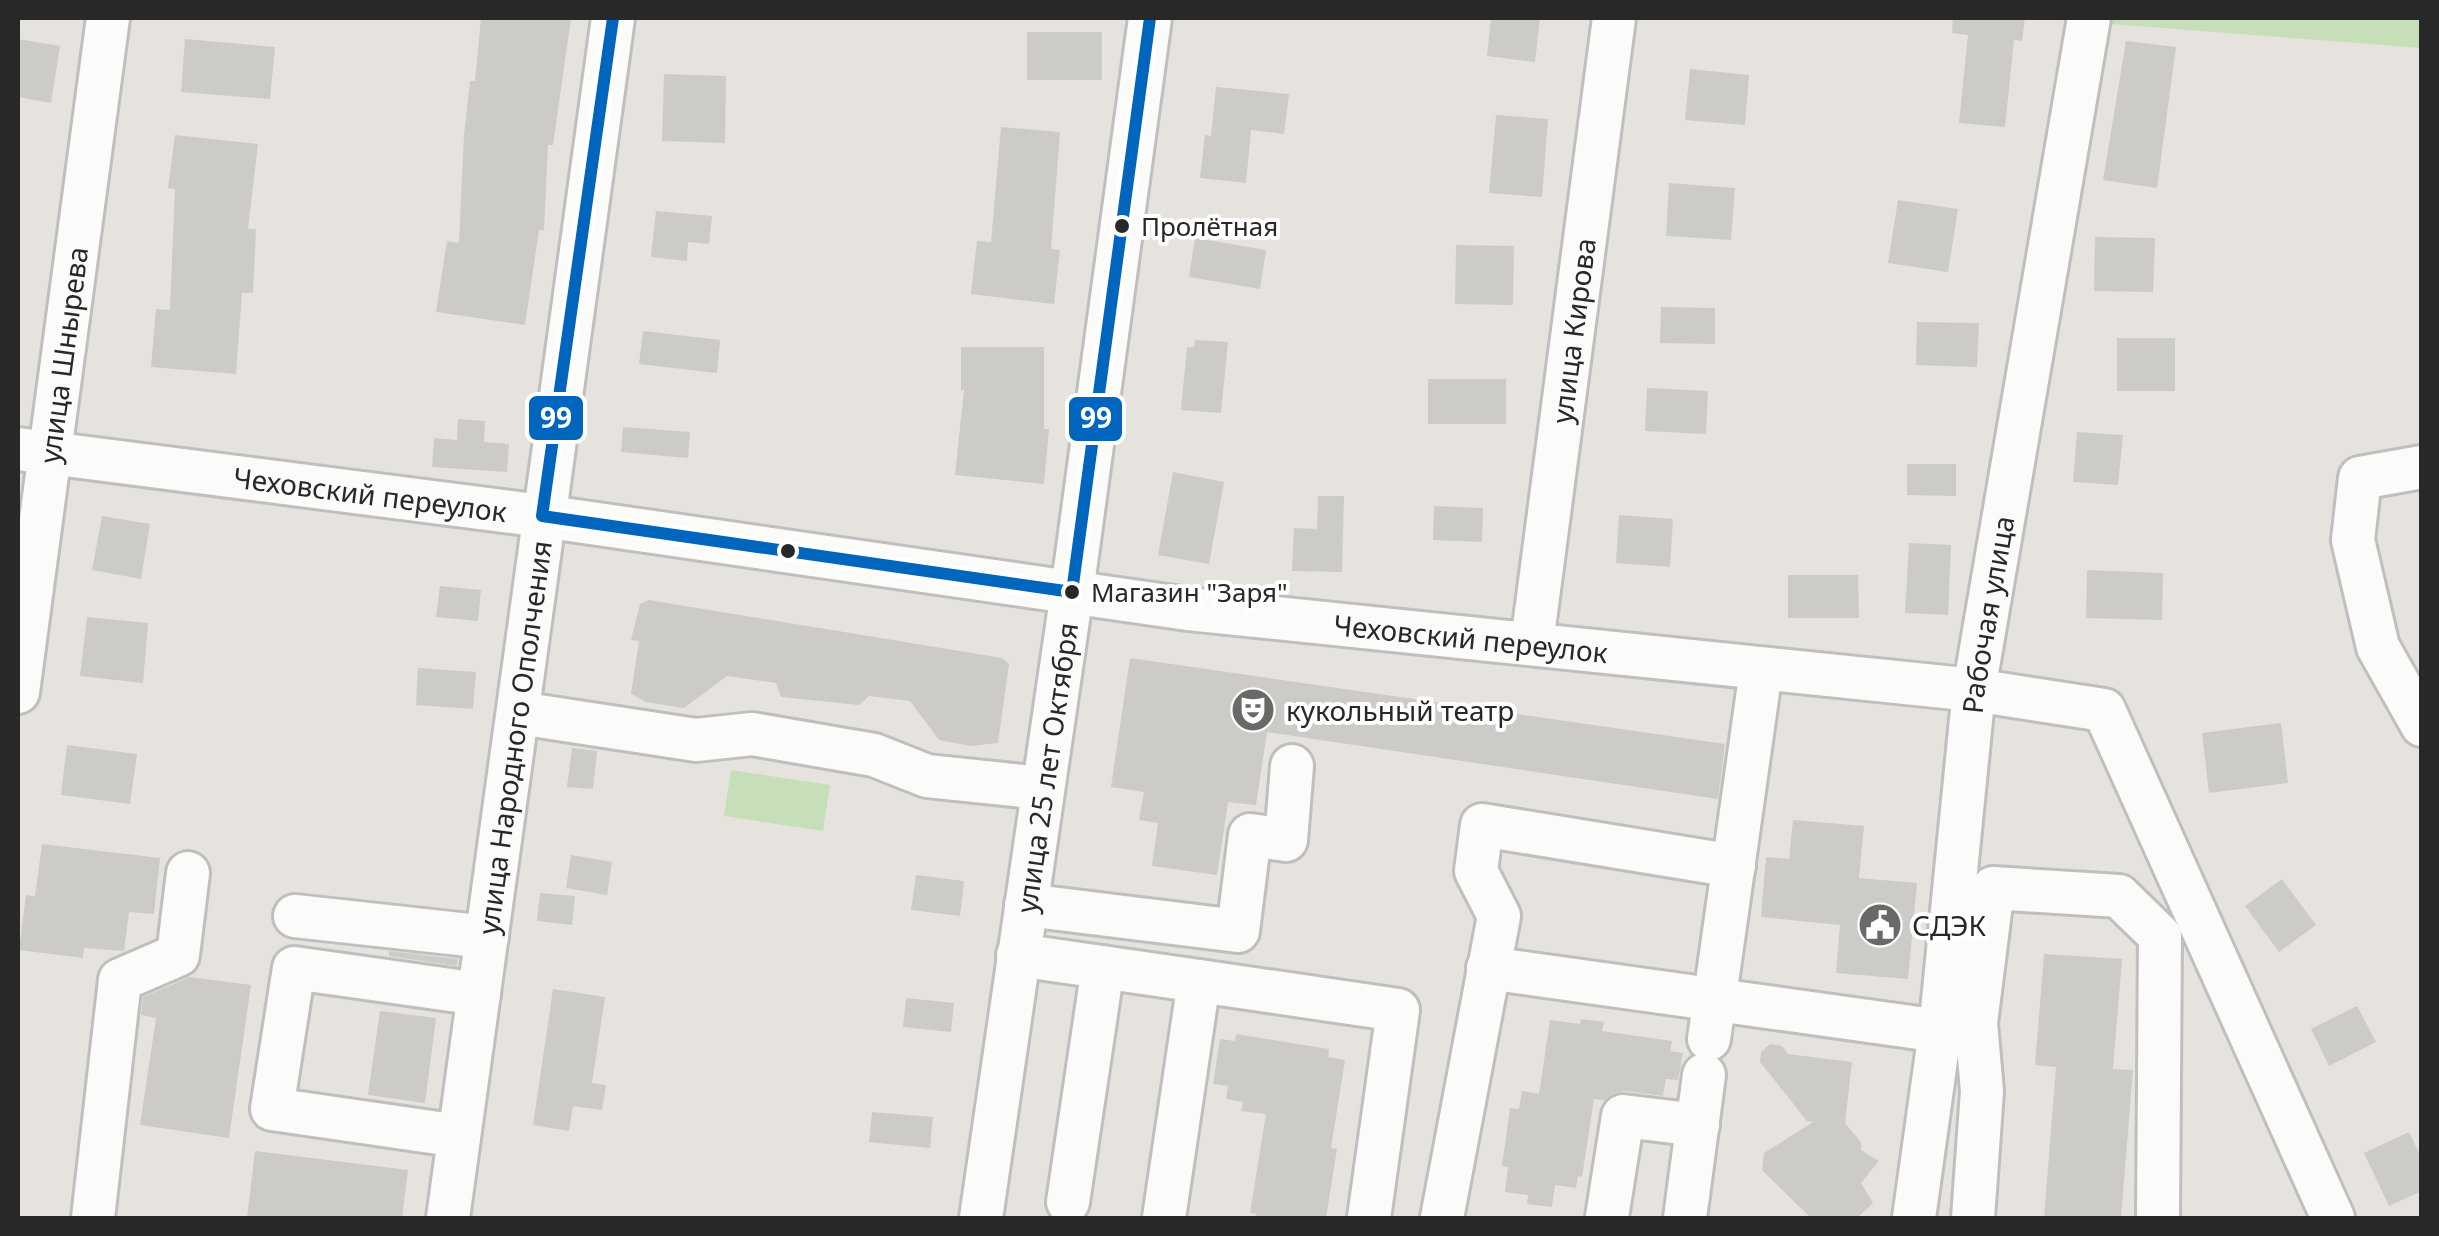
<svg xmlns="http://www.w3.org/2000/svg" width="2439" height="1236" viewBox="0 0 2439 1236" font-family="'Noto Sans',sans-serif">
	<rect width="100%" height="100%" fill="#e6e3de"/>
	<!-- green -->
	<path fill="#c7dfb9" d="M2112,18h309v30l-310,-24z
		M731,770l99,15 -7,46 -99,-15z"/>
	<!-- building -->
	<path fill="#cdcbc7" d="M481,18h90l-18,127h-5l-4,85h-5l-14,95 -89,-13 11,-71 12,2 5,-108 6,-54h5z
		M1491,18h49l-5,44 -48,-6z
		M1953,18h72l-3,23 -8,-1 -9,87 -46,-4 9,-88 -16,-2z
		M1027,32h75v48h-75z
		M18,39l42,7 -9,57 -33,-6z
		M185,39l90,8 -5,52 -89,-7z
		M2126,41l50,6 -19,141 -54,-8z
		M1690,69l59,6 -4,50 -60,-5z
		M664,74l62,2 -1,67 -63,-2z
		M1216,87l73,7 -5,40 -33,-4 -5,53 -46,-5 5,-43 6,1z
		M1496,115l52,4 -6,78 -53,-4z
		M1001,127l59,5 -9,117 9,1 -6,54 -83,-10 6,-53 14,1z
		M175,135l83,9 -10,85h8l-3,64h-11l-6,81 -85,-7 5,-58 14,1 5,-121 -7,-1z
		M1669,183l66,5 -4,52 -65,-4z
		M1898,200l60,9 -10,63 -60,-9z
		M656,211l56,5 -3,28 -21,-2 -1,19 -36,-4z
		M2095,237l60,1 -2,54 -59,-1z
		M1195,238l71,12 -6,39 -71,-12z
		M1456,245l58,1 -1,59 -58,-1z
		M1661,307l54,1v36l-55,-1z
		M1917,322l62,1 -2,44 -61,-2z
		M643,331l77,9 -3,33 -78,-9z
		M2117,338h58v53h-58z
		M1195,340l33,2 -7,71 -40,-3 6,-63h7z
		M961,347h83v82h5l-5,55 -89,-9 9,-85h-3z
		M1428,379h78v45h-78z
		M1647,388l61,3 -2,43 -61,-3z
		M458,419l27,2 -1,21 25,2 -2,28 -75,-5 2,-29 23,2z
		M623,427l67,5 -2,26 -67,-6z
		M2077,432l46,3 -5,50 -45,-3z
		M1907,464h49v32l-49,-1z
		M1173,472l51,10 -15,82 -51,-9z
		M1318,496h26l-2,76 -50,-1 2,-43 23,1z
		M1434,506l49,2 -1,34 -49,-2z
		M1619,515l54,4 -3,48 -54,-4z
		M102,516l48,8 -9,55 -49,-9z
		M1909,543l42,2 -3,70 -43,-2z
		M2087,570l76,3 -1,47 -76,-2z
		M1788,575h70l1,43h-71z
		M440,586l41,4 -3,31 -42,-4z
		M649,600l353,58 7,6 -11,79 -27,3 -32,-6 -29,-39 -41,-5 -10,9 -78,-8 -5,-14 -49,-7 -43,32 -38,-6 -15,-8 8,-53 -8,-1 9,-36z
		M87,617l61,6 -5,60 -63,-7z
		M1130,658l595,86 -7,55 -451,-67 -11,73 -28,-3 -11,73 -65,-9 6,-43 -19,-3 5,-28 -33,-5z
		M418,668l58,4 -3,37 -57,-4z
		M2281,723l7,60 -79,10 -7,-60z
		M67,745l70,9 -7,50 -69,-9z
		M572,748l25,3 -4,38 -26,-2z
		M1793,820l71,6 -5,52 58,5 -9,96 -72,-6 4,-48 -79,-8 5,-60 23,2z
		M42,844l118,14 -6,56 -25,-2 -5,39 -40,-3 -1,10 -64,-8 7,-55 9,1z
		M571,855l41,7 -5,33 -41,-7z
		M916,875l48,6 -4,35 -49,-6z
		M2282,879l34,46 -37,27 -34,-46z
		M540,893l35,3 -3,29 -35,-4z
		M389,951l69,8 -1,7 -68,-10z
		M2044,954l78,5 -9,110 20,1 -12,148h-77l12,-151 -21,-2z
		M190,977l61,8 -22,153 -89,-13 16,-107 -15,-3 2,-18z
		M553,989l52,8 -13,86 14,2 -4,25 -29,-4 -4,25 -36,-6z
		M906,998l48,5 -3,29 -48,-5z
		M2357,1006l19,36 -47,24 -18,-37z
		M380,1011l56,7 -11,85 -57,-8z
		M1581,1019l23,3 -2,9 70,10 -2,10 13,2 -5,27 -12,-1 -3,17 -38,-5 -12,2 -9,7 -10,-1 -12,78 -4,-1 -2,12 -21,-3 -3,22 -25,-3 1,-9 -23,-3 3,-25 -6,-1 8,-58 9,1 3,-18 17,3 11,-74 30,4z
		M1236,1034l93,15 -1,8 17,3 -14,88 6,1 -11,69h-70v-4l-6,-1 16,-99 -25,-3 2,-9 -17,-3 2,-13 -15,-2 7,-45 15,2z
		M1770,1044l12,2 6,8 64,8 -7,61 16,19v8l18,11 -18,22 12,20 -16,15h-46l-49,-48 2,-17 49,-31 -6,-1 -47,-59 1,-10z
		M872,1112l61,5 -3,31 -61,-6z
		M2409,1132l13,27v32l-33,15 -25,-53z
		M255,1151l153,19 -6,48h-155z"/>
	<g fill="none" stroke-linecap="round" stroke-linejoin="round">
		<defs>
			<g id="minor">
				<path id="s1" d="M18,449l524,67 646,93 786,81 130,20 229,508"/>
				<path d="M2422,467l-62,11 -7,62 25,107 44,78"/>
				<path id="s2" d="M1532,643l82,-625"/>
				<path id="s3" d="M18,692l90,-674"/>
				<path d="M519,713l177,27 56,-6 122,21 53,21 115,12"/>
				<path d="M1026,905l212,26 12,-96 36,5 6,-74"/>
				<path d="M295,916l192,21"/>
				<path d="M1018,955l181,26 -35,237"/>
				<path d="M1488,968l452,63"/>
				<path d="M1199,981l199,29 -29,208"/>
				<path d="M1709,1039l52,-369"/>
				<path d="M459,1136l-187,-27 22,-141 185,26"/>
				<path d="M1068,1202l35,-235"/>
				<path d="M1607,1217l16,-101 75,9"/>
				<path d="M93,1218l27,-238 58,-25 10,-82"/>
				<path id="s4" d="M448,1218l165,-1200"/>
				<path id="s5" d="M981,1218l91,-626 78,-574"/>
				<path d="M1442,1218l57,-302 -23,-45 6,-46 252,41"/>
				<path d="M1685,1218l19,-143"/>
				<path id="s6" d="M1914,1218l26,-187 34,-341 115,-672"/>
				<path d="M1973,1218l9,-127 -6,-68 17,-135 126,8 41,40 -2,282"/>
			</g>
		</defs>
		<!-- minor casing -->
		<use href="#minor" stroke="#c0bfbf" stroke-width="48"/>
		<!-- minor -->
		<use href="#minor" stroke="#fbfbfa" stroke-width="42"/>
		<defs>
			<path id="bus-1" d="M613,18l-71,498 530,76 78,-574"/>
		</defs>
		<!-- bus-1 casing -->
		<use href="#bus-1" stroke="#fff" stroke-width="20"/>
		<!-- bus-1 -->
		<use href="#bus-1" stroke="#0065bd" stroke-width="12"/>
	</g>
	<!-- icons -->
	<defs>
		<symbol id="theatre-disc" viewBox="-11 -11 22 22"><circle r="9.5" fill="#6a6968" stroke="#fff"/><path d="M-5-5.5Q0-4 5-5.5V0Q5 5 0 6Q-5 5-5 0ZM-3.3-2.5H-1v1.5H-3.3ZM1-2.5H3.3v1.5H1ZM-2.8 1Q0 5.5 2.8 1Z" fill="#fff"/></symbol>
		<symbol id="civic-disc" viewBox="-11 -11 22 22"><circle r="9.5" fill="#6a6968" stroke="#fff"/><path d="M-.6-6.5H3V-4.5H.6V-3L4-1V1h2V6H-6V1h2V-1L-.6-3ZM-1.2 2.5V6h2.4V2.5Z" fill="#fff"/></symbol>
	</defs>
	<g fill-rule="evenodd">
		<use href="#theatre-disc" x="1228" y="685" width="50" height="50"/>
		<use href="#civic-disc" x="1855" y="900" width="50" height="50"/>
	</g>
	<!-- markers -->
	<g fill="#282828" stroke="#fff" stroke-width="4">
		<circle cx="1122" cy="226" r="9"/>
		<circle cx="788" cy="551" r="9"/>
		<circle cx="1072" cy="592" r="9"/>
	</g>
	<g text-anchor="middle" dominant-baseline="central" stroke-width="8" stroke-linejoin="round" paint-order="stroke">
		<!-- bus labels -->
		<g font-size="26" fill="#282828" stroke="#fff" text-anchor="start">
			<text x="1141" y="226">Пролётная</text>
			<text x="1091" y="592">Магазин "Заря"</text>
		</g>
		<!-- street labels -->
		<g font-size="28" fill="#282828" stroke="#fff">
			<text stroke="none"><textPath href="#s2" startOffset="315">улица Кирова</textPath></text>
			<text stroke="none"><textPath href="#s3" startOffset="340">улица Шнырева</textPath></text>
			<text stroke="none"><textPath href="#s1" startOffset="355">Чеховский переулок</textPath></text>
			<text stroke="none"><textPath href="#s6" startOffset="608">Рабочая улица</textPath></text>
			<text stroke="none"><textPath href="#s1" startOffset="1465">Чеховский переулок</textPath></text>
			<text stroke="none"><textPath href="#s4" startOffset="485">улица Народного Ополчения</textPath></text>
			<text stroke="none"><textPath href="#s5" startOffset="455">улица 25 лет Октября</textPath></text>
		</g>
		<!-- poi labels -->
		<g font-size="28" fill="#282828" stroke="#fff" text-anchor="start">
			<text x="1286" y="710">кукольный театр</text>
			<text x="1912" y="925">СДЭК</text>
		</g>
	</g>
	<g stroke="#fff" stroke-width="4">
		<rect x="527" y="394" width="58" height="48" rx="10" fill="#0065bd"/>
		<rect x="1067" y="395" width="57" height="48" rx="10" fill="#0065bd"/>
	</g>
	<g font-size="28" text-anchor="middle" font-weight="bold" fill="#fff">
		<text x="556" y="428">99</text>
		<text x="1096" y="428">99</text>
	</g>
	<!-- border -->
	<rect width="2439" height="1236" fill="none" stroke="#282828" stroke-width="40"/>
</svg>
